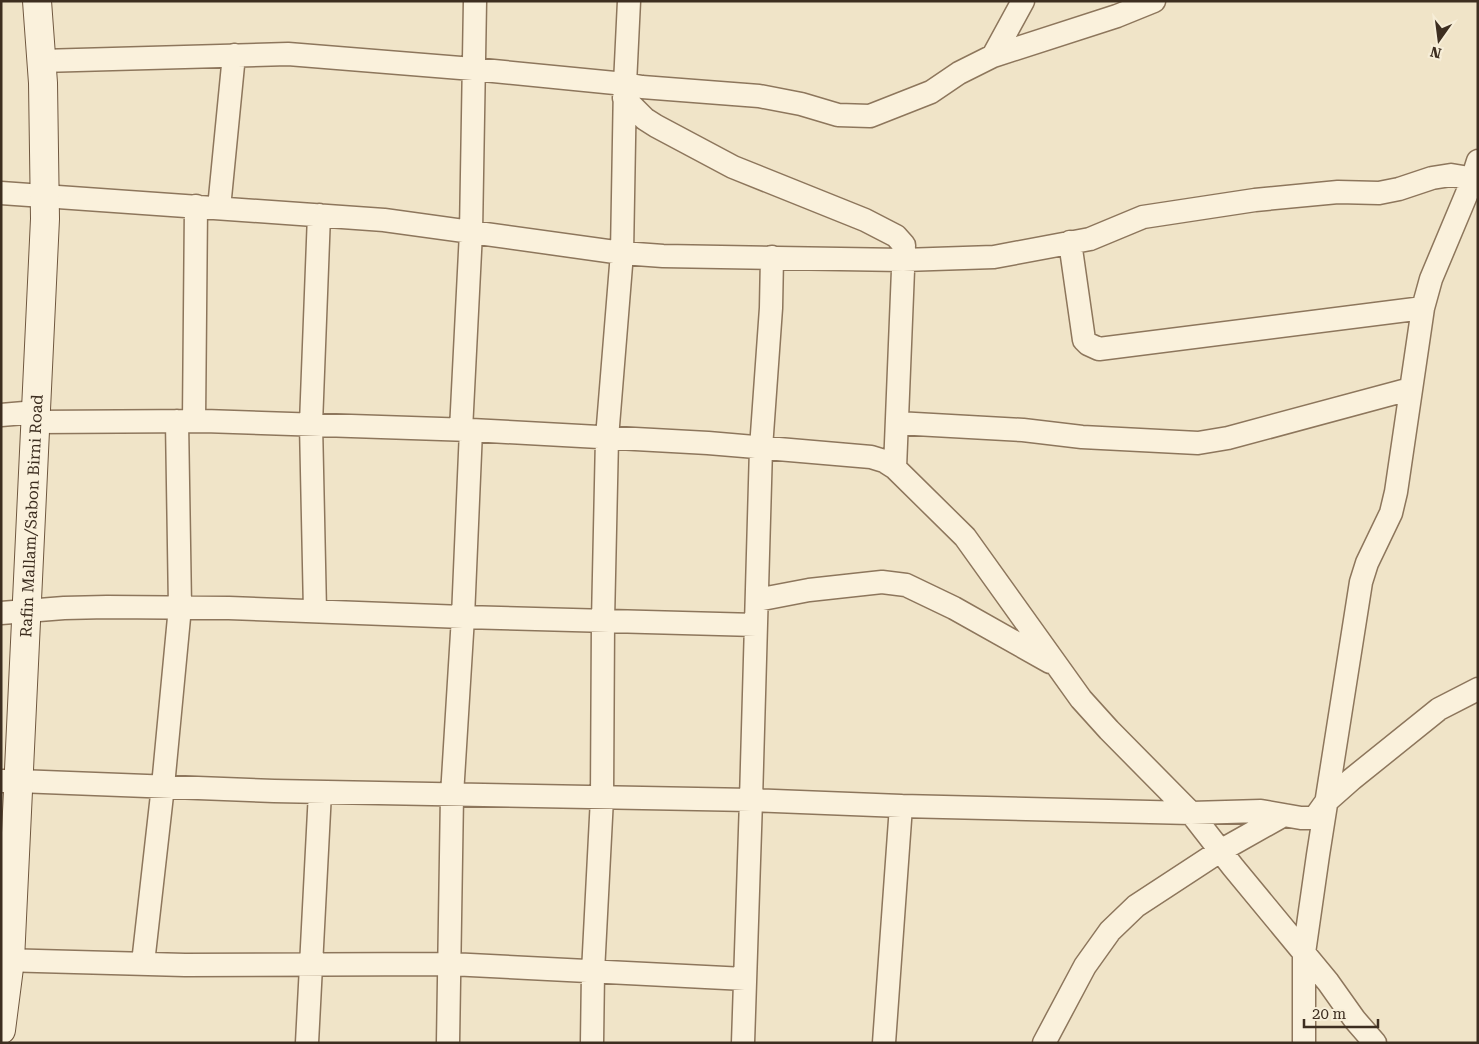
<svg xmlns="http://www.w3.org/2000/svg" width="1479" height="1044" viewBox="0 0 1479 1044" font-family="'Roboto Serif',serif">
	<rect width="100%" height="100%" fill="#f0e4c8"/>
	<g fill="none" stroke-linecap="round" stroke-linejoin="round">
		<defs>
			<path id="street" d="M993,56l30,-55
				M41,61l247,-7 185,15 152,15 17,3 117,9 42,8 37,11 32,1 61,-24 28,-19 34,-17 124,-40 37,-15
				M624,98l21,21 11,7 77,41 132,53 31,16 8,9 -9,223
				M1,193l383,27 238,33 41,3 240,4 91,-3 96,-18 53,-22 112,-17 83,-8 41,1 20,-4 33,-11 19,-3 12,2 7,9 8,1
				M219,208l15,-153
				M1070,242l14,98 4,4 11,5 324,-41
				M1,415l35,-3
				M194,421l2,-215
				M35,422l169,-1 267,9 237,13 163,14 13,4 11,7 70,69 116,162 28,31 82,83 42,54 95,115 27,38 20,23
				M897,423l126,7 59,7 116,6 30,-5 182,-49
				M461,430l10,-198 4,-231
				M757,600l52,-10 73,-8 24,3 48,23 96,54
				M315,611l-4,-187 8,-209
				M1,613l63,-5 43,-1 122,1 234,9 293,8
				M1,781h17l256,10 477,9 150,6 290,7 70,-2 40,7h9l6,-2 10,-14 26,-23 87,-70 39,-20
				M1,960l184,5 265,-1 295,15
				M143,963l20,-177 17,-179 -3,-186
				M307,1043l13,-251
				M448,1043l4,-248 11,-178 8,-187
				M592,1043l1,-71 9,-174 1,-177 4,-183 15,-185 3,-169 4,-83
				M743,1043l8,-243 10,-352 10,-140 1,-51
				M884,1043l17,-237
				M1044,1043l41,-77 25,-35 26,-25 84,-55 64,-36
				M1304,1043v-90l14,-98 43,-273 6,-19 24,-50 5,-21 27,-184 8,-29 39,-93 8,-25"/>
			<g id="secondary">
				<path id="s1" d="M1,1030l9,-70 35,-741 -2,-136 -6,-82"/>
			</g>
		</defs>
		<!-- street casing -->
		<use href="#street" stroke="#8d765c" stroke-width="25"/>
		<!-- secondary casing -->
		<use href="#secondary" stroke="#6f573f" stroke-width="30"/>
		<!-- street -->
		<use href="#street" stroke="#faf1dc" stroke-width="22"/>
		<!-- secondary -->
		<use href="#secondary" stroke="#faf1dc" stroke-width="28"/>
	</g>
	<g text-anchor="middle" dominant-baseline="central" stroke-width="5" stroke-linejoin="round" paint-order="stroke">
		<!-- street labels -->
		<g font-size="16" fill="#3d2e20" stroke="#f7eed8">
			<text stroke="none"><textPath href="#s1" startOffset="515">Rafin Mallam/Sabon Birni Road</textPath></text>
		</g>
	</g>
	<!-- border -->
	<rect width="1479" height="1044" fill="none" stroke="#3d2e20" stroke-width="5"/>
	<!-- north arrow -->
	<g transform="translate(1439 40) rotate(194)" stroke="#f7eed8" stroke-width="4" paint-order="stroke">
	<path d="M0-4L9 19L0 12L-9 19Z" fill="#3d2e20"/>
	<text y="-8" font-size="14" font-weight="bold" text-anchor="middle" fill="#3d2e20">N</text>
	</g>
	<!-- scale -->
	<path d="M1304 1019v8h74v-8" fill="none" stroke="#3d2e20" stroke-width="2.5"/>
	<text x="1312" y="1019" font-size="15" fill="#3d2e20" stroke="#f7eed8" stroke-width="4" paint-order="stroke">20 m</text>
</svg>
